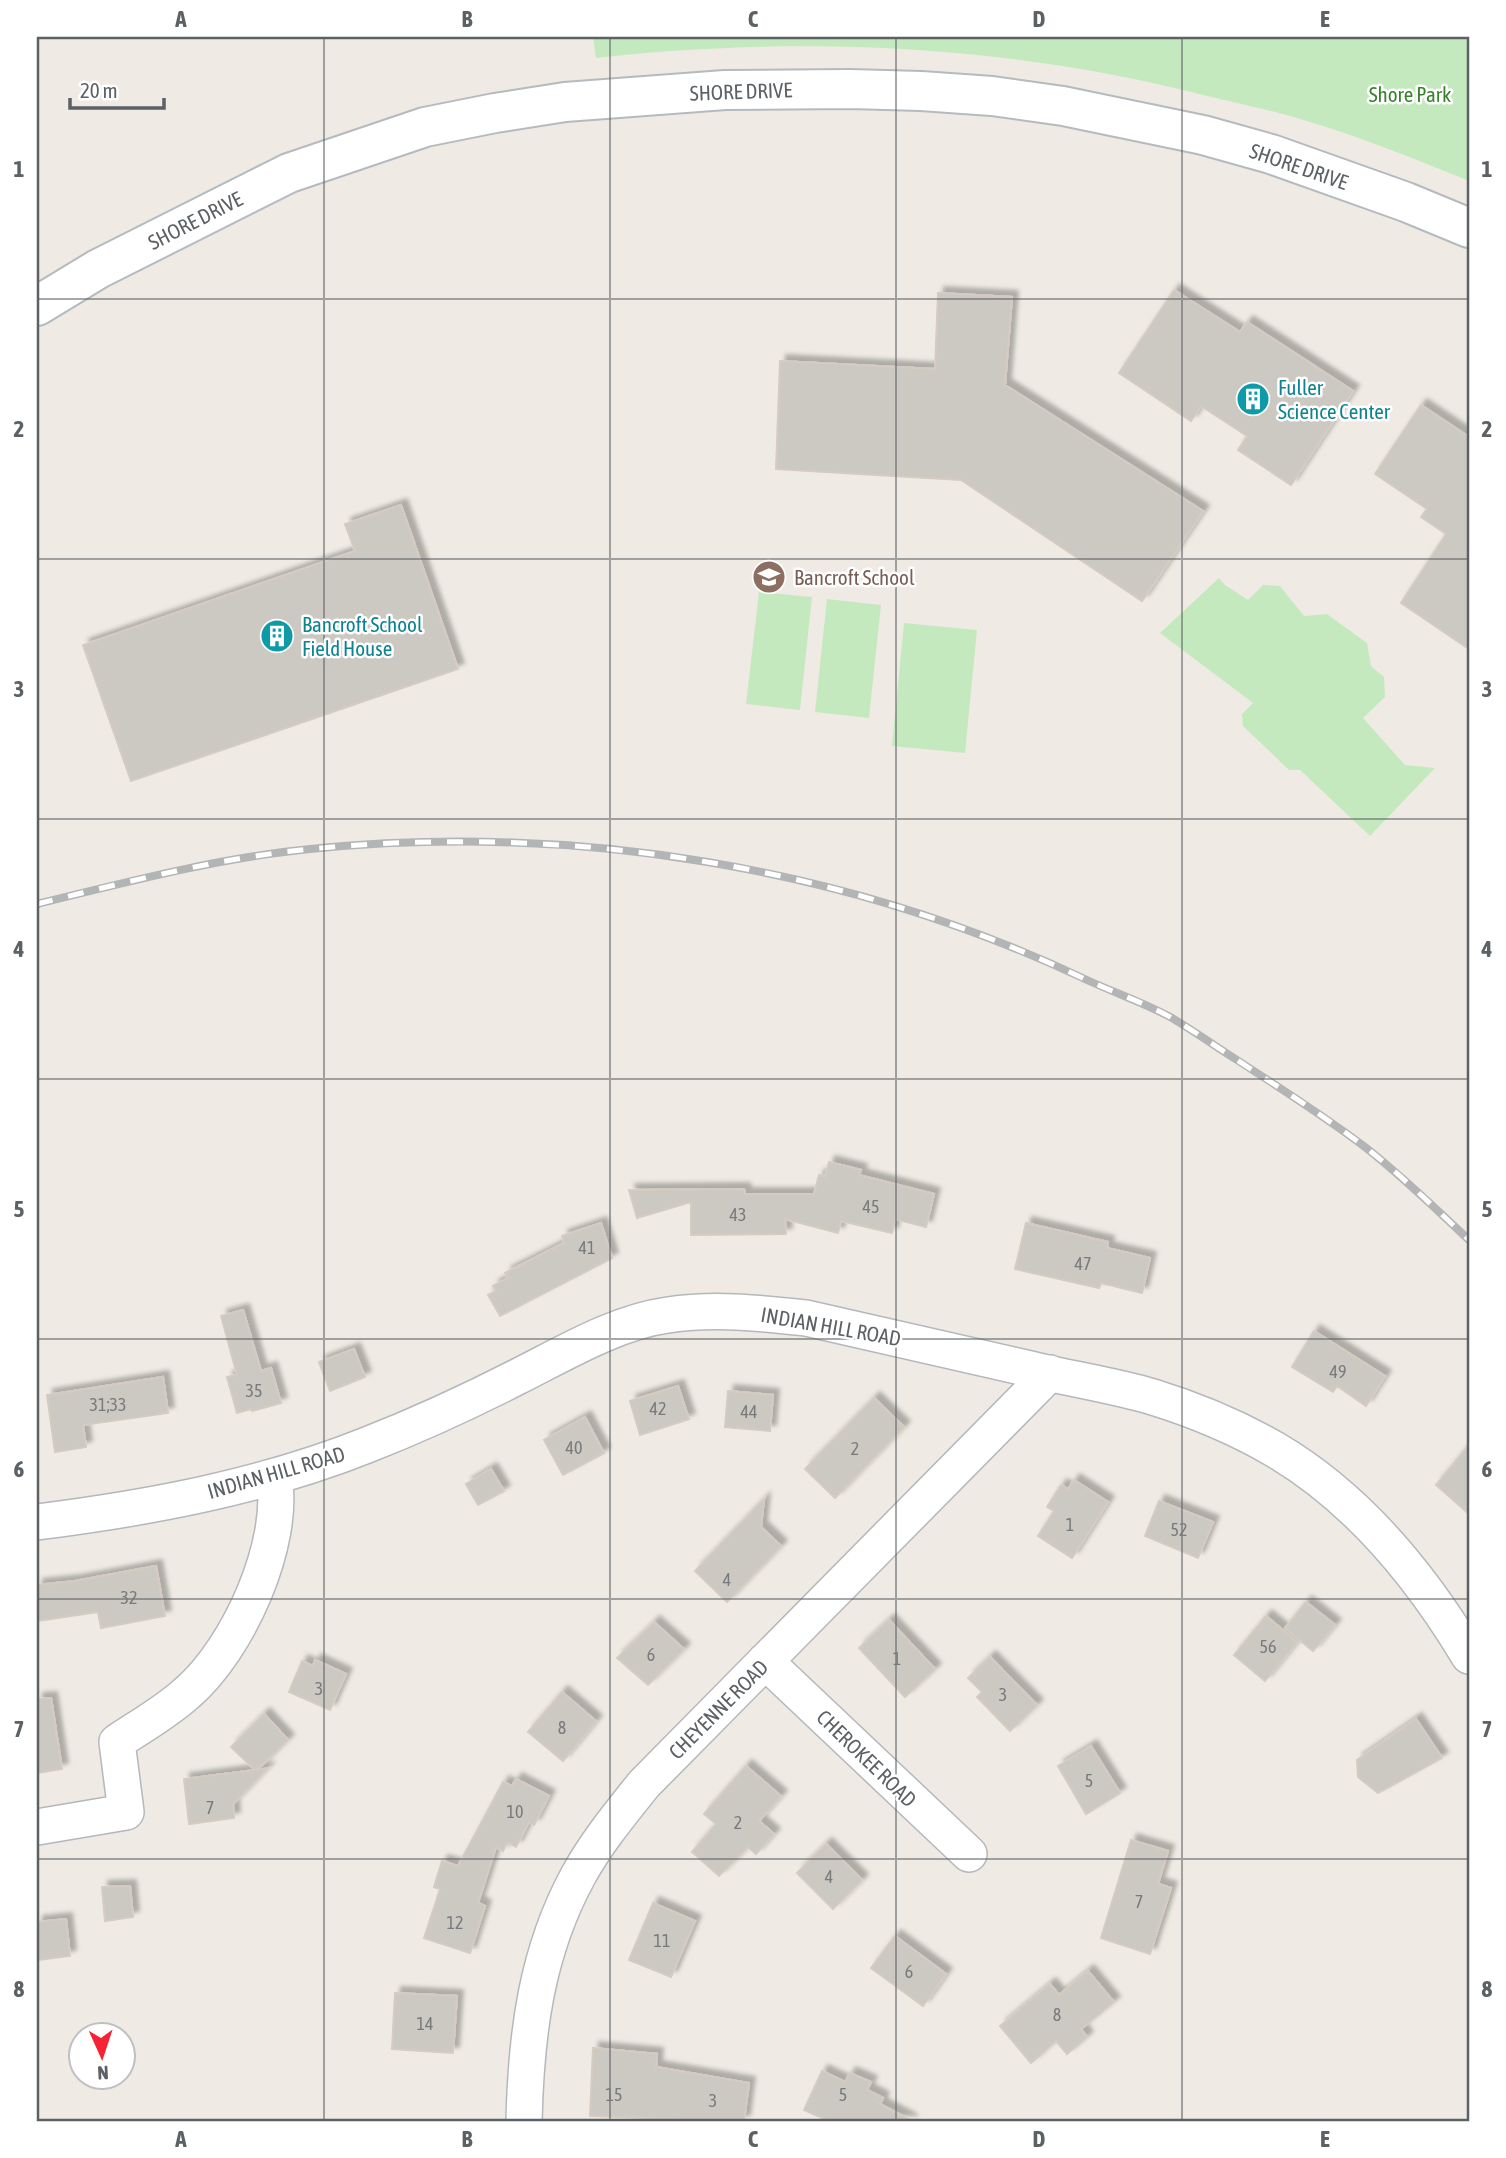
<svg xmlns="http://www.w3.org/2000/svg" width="1506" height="2158" viewBox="0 0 1506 2158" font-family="'Asap Condensed',sans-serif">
	<defs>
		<filter id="shadow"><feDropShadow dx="6" dy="-6" stdDeviation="2" flood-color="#0004"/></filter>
	</defs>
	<rect width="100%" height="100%" fill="#efebe4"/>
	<!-- green -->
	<path fill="#c5e9be" d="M593,37h876v144c-52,-21 -105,-43 -159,-59 -40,-13 -82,-20 -123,-31 -191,-47 -396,-55 -591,-33z
		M1219,578l6,7 23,15 15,-15 17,1 24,30 23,-2 40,29 4,23 13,11 1,20 -22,21 42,47 30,3 -65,68 -70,-66h-11l-46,-44 -1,-12 11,-11 -93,-70z
		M759,592l53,5 -12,113 -54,-6z
		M827,599l54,6 -12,113 -54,-6z
		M904,623l73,7 -12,123 -73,-7z"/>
	<!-- building -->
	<path fill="#ccc8c2" stroke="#d5cbc1" stroke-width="2" filter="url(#shadow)" d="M1174,290l66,42 7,-10 106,69 -62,94 -53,-35 9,-14 -46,-30 -10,15 -72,-48z
		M938,293l74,4 -7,88 198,126 -61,90 -181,-121 -185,-11 4,-108 155,8z
		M1421,405l48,32v212l-68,-46 45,-69 -25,-17 6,-8 -52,-35z
		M401,505l57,164 -327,112 -48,-136 272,-94 -10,-27z
		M829,1162l32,8 -2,5 75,19 -8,33 -31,-8 -3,14 -51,-12 -3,12 -53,-14 1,15 -95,1v-33l-54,16 -8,-28 115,-1 1,5h69l5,-19 6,2z
		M601,1223l11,35 -112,58 -12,-21 8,-4 -3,-5 15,-8 -3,-5 59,-30 -2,-7z
		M1026,1223l82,19 -1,6 43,10 -8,35 -41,-10 -2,5 -84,-19z
		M243,1310l18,61 10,-3 10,35 -29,8 -1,-2 -14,4 -10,-36 10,-2 -16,-59z
		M1314,1331l71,45 -19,30 -29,-20 -4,6 -41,-25z
		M354,1349l11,28 -35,14 -11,-29z
		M163,1377l5,36 -85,12 3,22 -31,5 -8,-57z
		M678,1386l11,33 -49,16 -10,-34z
		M728,1391l45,4 -3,36 -45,-4z
		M874,1398l30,29 -69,71 -30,-29z
		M585,1417l19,36 -41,22 -19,-35z
		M1469,1445v69l-33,-29z
		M491,1469l13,22 -26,14 -12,-21z
		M1074,1480l34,22 -36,56 -34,-22 16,-25 -7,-4 14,-22 7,4z
		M764,1499l-3,28 20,19 -54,56 -32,-31z
		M1159,1501l54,21 -15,36 -53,-22z
		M156,1566l9,50 -64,12 -3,-16 -61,9v-36l38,-4z
		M1306,1602l29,23 -22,26 -28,-23z
		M1266,1616l31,26 -32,39 -31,-26z
		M889,1620l46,49 -30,28 -46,-49z
		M654,1622l30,27 -36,36 -31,-27z
		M990,1657l47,48 -27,26 -33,-34 5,-5 -14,-14z
		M315,1660l31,14 -16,36 -41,-18 13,-31 11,5z
		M562,1692l34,29 -33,40 -35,-29z
		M51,1698l11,71 -25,4v-74z
		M264,1714l24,26 -31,30 11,-2 -35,36 1,14 -45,6 -5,-45 71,-9 -24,-23z
		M1416,1719l26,39 -64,35 -20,-16 -1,-17z
		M1091,1746l29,47 -34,21 -28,-48z
		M746,1766l35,30 -22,25 15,13 -18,20 -8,-7 -29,29 -27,-24 24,-28 -12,-10z
		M516,1779l33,17 -15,29 -5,-3 -13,25 -9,-5 -4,9 -7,-4 -18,56 7,3 -15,47 -46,-15 16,-49 -6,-2 8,-26 16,5 45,-84 9,4z
		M1131,1840l37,11 -10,33 13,4 -21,66 -49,-16z
		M826,1844l36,36 -29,29 -36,-36z
		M130,1886l3,31 -28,4 -3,-34z
		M653,1903l42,18 -24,56 -42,-17z
		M66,1919l4,37 -33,4v-38z
		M895,1936l51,38 -23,32 -52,-38z
		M1088,1971l26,31 -33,27 6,8 -20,17 -11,-13 -25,22 -31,-37 50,-42 9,11z
		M395,1993l62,3 -4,57 -61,-4z
		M593,2048l64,6 -1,13 93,16 -5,38h-69l1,-2 -86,-3z
		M822,2071l23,11 5,-9 21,9 -4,8 16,8 -3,6 32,17h-83l-25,-11z"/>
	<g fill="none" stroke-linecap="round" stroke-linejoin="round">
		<defs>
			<path id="minor" d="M37,1522c111,-14 225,-35 330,-77 51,-20 101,-43 150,-68 46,-23 99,-55 151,-62 47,-7 91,-2 138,3 77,17 155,35 233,53 37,9 77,15 114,26 42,13 83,30 121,52 82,48 147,127 195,207
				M765,1661l204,193
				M37,1827l89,-15 -9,-70c24,-16 49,-30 70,-49 51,-44 99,-150 87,-216
				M524,2121c2,-86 12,-168 54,-245 18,-33 42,-62 66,-92l406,-411"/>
			<path id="secondary" d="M37,306l61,-37 191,-96 136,-46 70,-14 70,-11 160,-12 125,-1 71,2 71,5 71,10 140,29 68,19 135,48 63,26"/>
		</defs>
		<!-- minor casing -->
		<use href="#minor" stroke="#b4b8bc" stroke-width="38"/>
		<!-- secondary casing -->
		<use href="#secondary" stroke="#b5babf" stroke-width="42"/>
		<!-- minor -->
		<use href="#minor" stroke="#fff" stroke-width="35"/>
		<!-- secondary -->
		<use href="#secondary" stroke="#fff" stroke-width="38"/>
		<defs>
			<path id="rail" d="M37,904c90,-22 181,-46 273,-55 265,-26 536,17 777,131 28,13 58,23 85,38 22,13 43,28 65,42 43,28 87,56 128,87 37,29 70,61 104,93"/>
		</defs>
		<!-- rail casing -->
		<use href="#rail" stroke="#b3b4b5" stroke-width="8"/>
		<!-- rail -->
		<use href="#rail" stroke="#fff" stroke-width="5" stroke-dasharray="16" stroke-linecap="butt"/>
	</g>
	<!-- grid -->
	<path fill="none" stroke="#5c6165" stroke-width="2" stroke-opacity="0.55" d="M324,37v2084M610,37v2084M896,37v2084M1182,37v2084M37,299h1432M37,559h1432M37,819h1432M37,1079h1432M37,1339h1432M37,1599h1432M37,1859h1432"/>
	<!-- icons -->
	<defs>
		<symbol id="building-disc" viewBox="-11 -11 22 22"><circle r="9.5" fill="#0f9aa8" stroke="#fff"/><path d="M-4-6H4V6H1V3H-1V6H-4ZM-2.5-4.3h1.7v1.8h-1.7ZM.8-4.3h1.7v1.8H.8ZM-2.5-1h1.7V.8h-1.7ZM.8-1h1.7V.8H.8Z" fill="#fff"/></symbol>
		<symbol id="school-disc" viewBox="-11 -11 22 22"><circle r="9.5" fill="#8d6e63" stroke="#fff"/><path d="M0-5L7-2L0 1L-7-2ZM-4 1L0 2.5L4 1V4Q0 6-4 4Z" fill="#fff"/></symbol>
	</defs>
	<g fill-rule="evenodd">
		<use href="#building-disc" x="1234" y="380" width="38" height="38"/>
		<use href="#school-disc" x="750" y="558" width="38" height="38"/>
		<use href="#building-disc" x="258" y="617" width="38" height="38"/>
	</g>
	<g text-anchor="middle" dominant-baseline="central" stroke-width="5" stroke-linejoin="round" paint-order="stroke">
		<!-- number labels -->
		<g font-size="18" fill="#787b7c">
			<text x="871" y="1206">45</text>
			<text x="738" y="1214">43</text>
			<text x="587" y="1247">41</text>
			<text x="1083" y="1263">47</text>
			<text x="1338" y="1371">49</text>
			<text x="254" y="1390">35</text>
			<text x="108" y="1404">31;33</text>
			<text x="658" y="1408">42</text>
			<text x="749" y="1411">44</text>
			<text x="574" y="1447">40</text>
			<text x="855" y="1448">2</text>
			<text x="1070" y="1524">1</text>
			<text x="1179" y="1529">52</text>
			<text x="727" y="1579">4</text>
			<text x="129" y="1597">32</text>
			<text x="1268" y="1646">56</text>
			<text x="651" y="1654">6</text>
			<text x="897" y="1658">1</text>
			<text x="319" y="1688">3</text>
			<text x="1003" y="1694">3</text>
			<text x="562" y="1727">8</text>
			<text x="1089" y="1780">5</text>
			<text x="210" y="1807">7</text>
			<text x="515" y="1811">10</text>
			<text x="738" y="1822">2</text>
			<text x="829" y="1876">4</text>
			<text x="1139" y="1901">7</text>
			<text x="455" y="1922">12</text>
			<text x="662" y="1940">11</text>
			<text x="909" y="1971">6</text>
			<text x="1057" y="2014">8</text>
			<text x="425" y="2023">14</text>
			<text x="614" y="2094">15</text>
			<text x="843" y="2094">5</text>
			<text x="713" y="2100">3</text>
		</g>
		<!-- street labels -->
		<g font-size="21" fill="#5c6165" stroke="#fff">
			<text transform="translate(741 91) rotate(-2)">SHORE DRIVE</text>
			<text transform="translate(1299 166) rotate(19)">SHORE DRIVE</text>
			<text transform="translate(195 220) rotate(-27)">SHORE DRIVE</text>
			<text transform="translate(831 1326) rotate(10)">INDIAN HILL ROAD</text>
			<text transform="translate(276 1472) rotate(-16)">INDIAN HILL ROAD</text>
			<text transform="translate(718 1709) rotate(-45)">CHEYENNE ROAD</text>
			<text transform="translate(867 1758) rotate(44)">CHEROKEE ROAD</text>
		</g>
		<!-- park labels -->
		<g font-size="21" fill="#38822e" stroke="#fff">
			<text x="1410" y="94">Shore Park</text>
		</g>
		<!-- culture labels -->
		<g font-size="21" fill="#0d838f" stroke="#fff" text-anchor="start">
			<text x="1278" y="387">Fuller<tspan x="1278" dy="24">Science Center</tspan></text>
			<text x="302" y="624">Bancroft School<tspan x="302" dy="24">Field House</tspan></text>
		</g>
		<!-- education labels -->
		<g font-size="21" fill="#785e54" stroke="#fff" text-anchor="start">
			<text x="794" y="577">Bancroft School</text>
		</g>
	</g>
	<!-- border -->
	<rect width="1506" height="2158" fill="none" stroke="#ffffff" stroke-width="77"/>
	<!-- north arrow -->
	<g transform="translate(102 2056) rotate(177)"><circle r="33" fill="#ffffff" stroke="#bec0c1" stroke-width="2"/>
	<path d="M0-5L12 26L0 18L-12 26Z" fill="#f62335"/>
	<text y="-10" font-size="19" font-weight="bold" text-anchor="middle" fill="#5c6165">N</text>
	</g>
	<!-- scale -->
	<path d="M70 98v10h94v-10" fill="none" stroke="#5c6165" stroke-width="3.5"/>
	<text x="80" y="98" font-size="21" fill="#5c6165" stroke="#ffffff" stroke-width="5" paint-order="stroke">20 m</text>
	<rect x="38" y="38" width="1430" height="2082" fill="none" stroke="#5c6165" stroke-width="2.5"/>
	<g font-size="23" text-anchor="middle" font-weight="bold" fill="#5c6165">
		<text x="181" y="27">A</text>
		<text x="467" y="27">B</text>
		<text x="753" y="27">C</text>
		<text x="1039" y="27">D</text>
		<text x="1325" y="27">E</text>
		<text x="19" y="177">1</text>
		<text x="1487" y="177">1</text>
		<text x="19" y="437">2</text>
		<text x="1487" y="437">2</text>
		<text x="19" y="697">3</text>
		<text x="1487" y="697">3</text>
		<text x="19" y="957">4</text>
		<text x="1487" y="957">4</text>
		<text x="19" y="1217">5</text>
		<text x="1487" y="1217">5</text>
		<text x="19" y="1477">6</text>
		<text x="1487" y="1477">6</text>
		<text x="19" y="1737">7</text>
		<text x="1487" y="1737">7</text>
		<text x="19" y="1997">8</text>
		<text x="1487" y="1997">8</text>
		<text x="181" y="2147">A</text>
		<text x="467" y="2147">B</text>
		<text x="753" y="2147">C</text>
		<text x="1039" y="2147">D</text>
		<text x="1325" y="2147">E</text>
	</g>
</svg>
